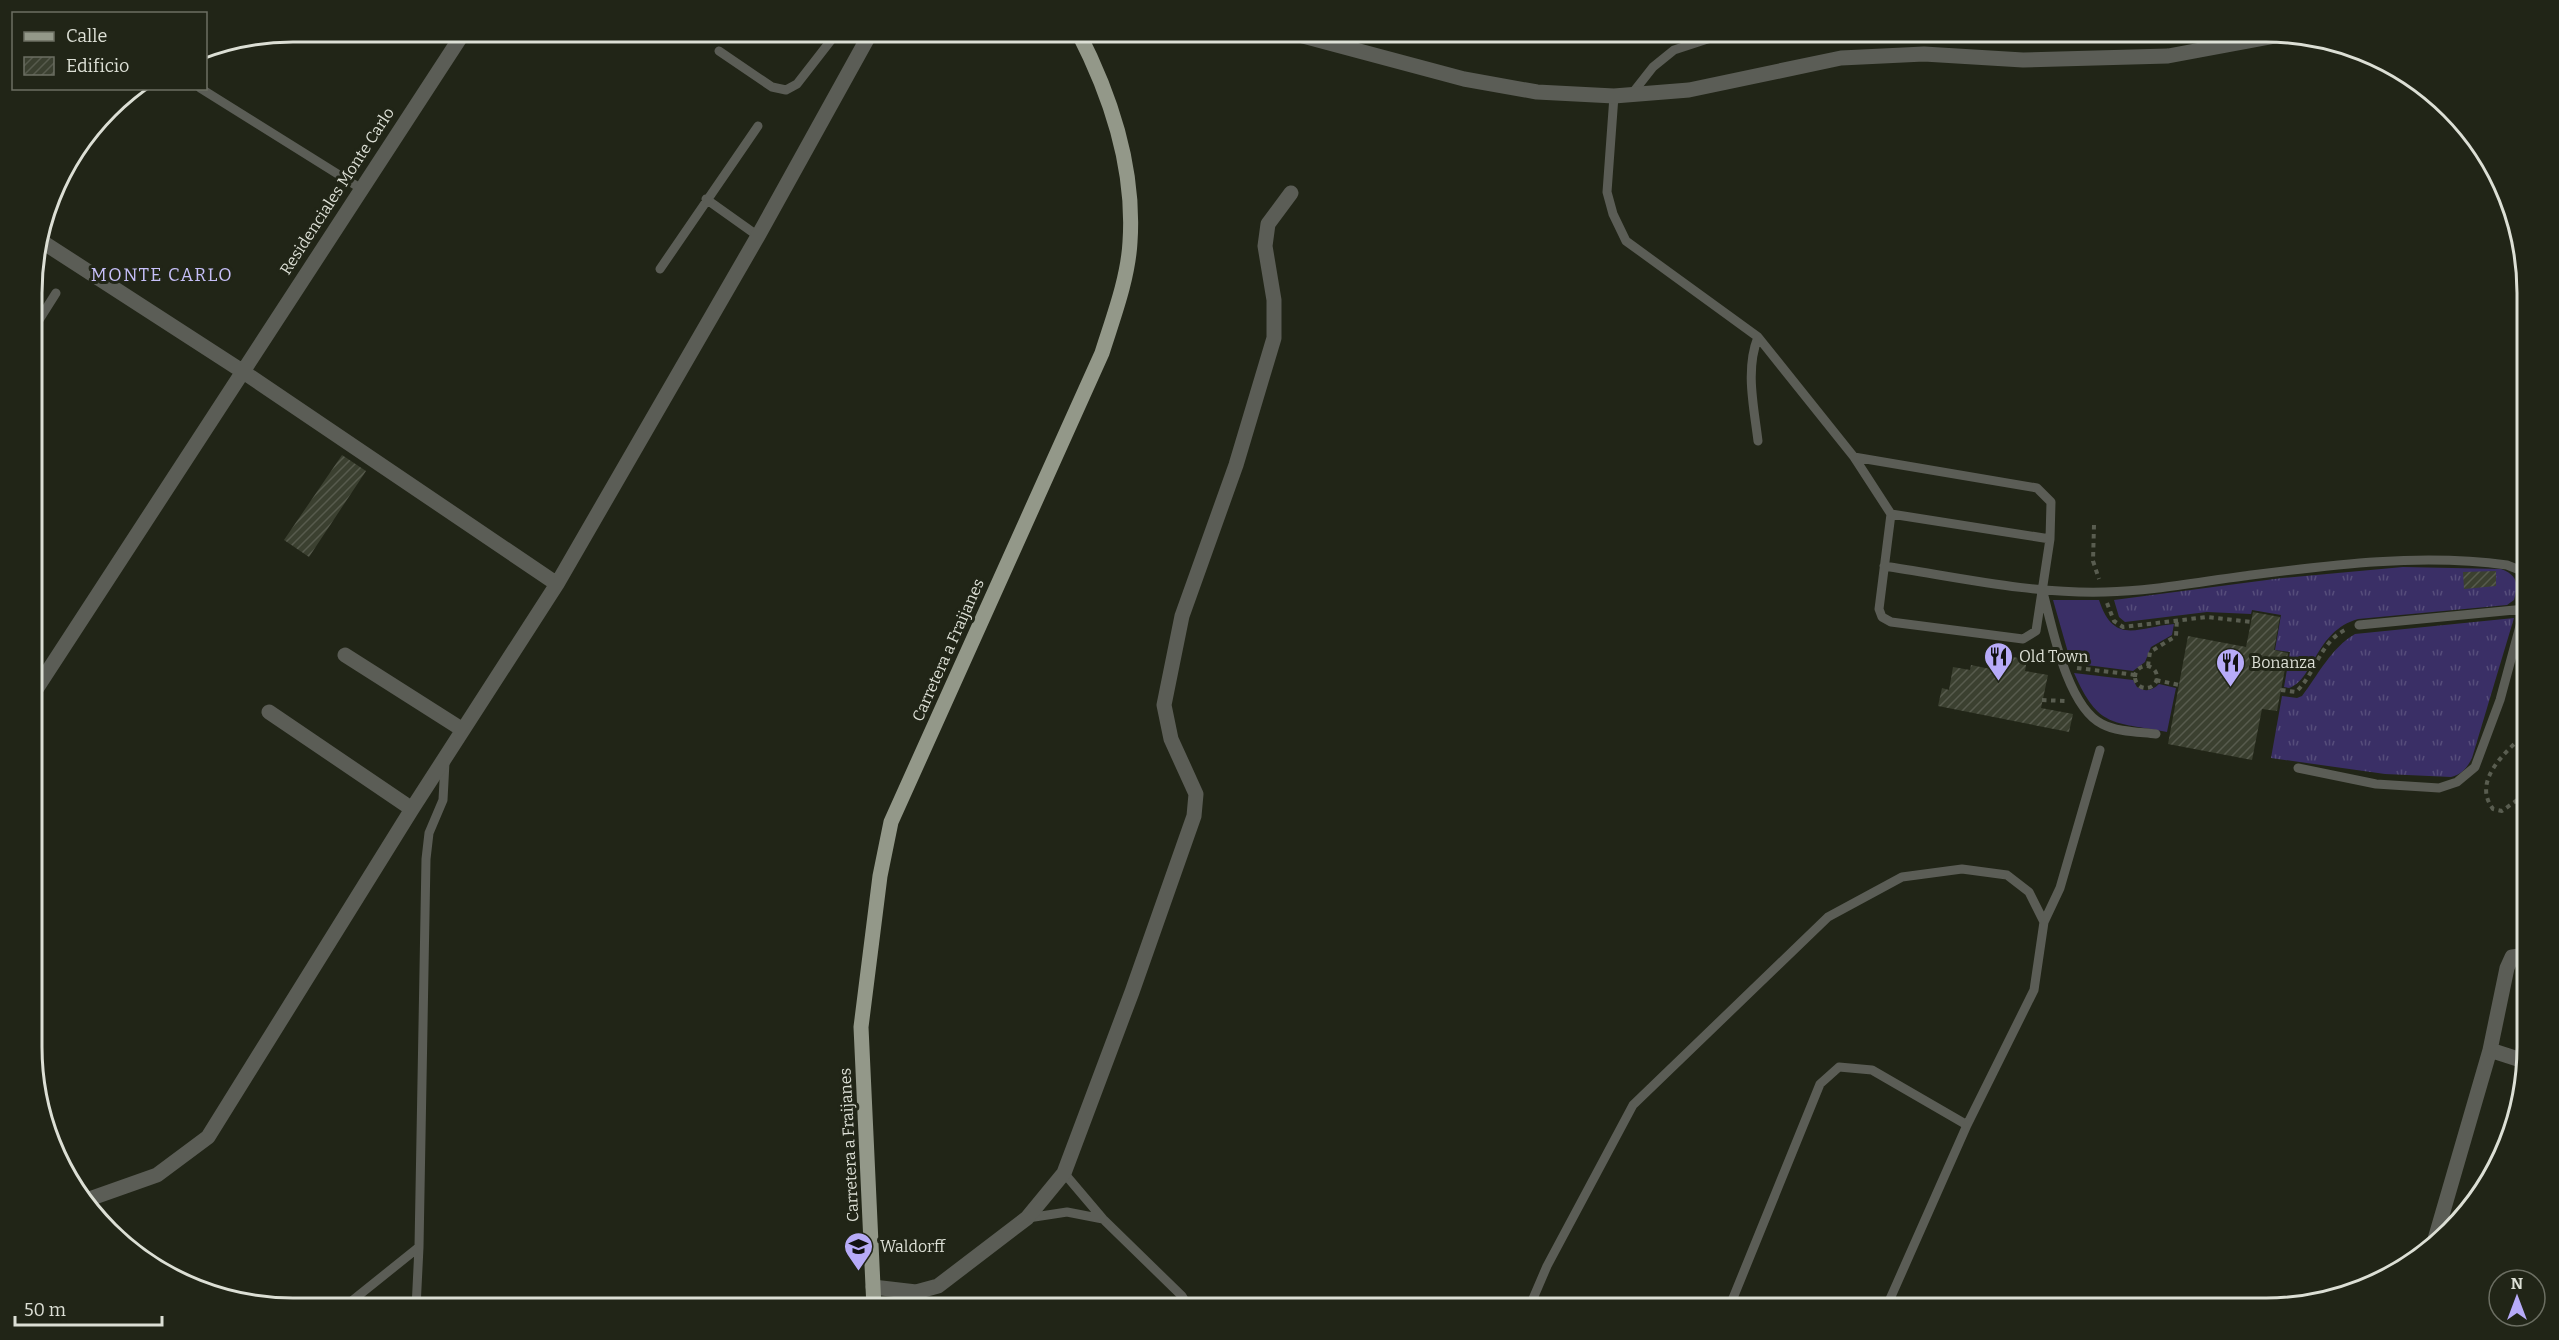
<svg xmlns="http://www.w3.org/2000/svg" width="2559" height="1340" viewBox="0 0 2559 1340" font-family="Bitter,serif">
	<defs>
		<pattern id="grass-tufts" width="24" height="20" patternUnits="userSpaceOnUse" patternTransform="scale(1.5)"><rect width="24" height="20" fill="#3a2f66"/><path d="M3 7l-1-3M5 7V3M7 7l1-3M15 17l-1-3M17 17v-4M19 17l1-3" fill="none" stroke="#564d7b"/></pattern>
		<pattern id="building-hatch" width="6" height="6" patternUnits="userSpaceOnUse" patternTransform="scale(1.5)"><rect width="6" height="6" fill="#3b4030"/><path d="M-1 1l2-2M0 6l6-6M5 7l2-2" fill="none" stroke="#575b4d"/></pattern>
	</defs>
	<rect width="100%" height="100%" fill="#212517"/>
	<!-- grass -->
	<path fill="url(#grass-tufts)" d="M2403,567l98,2c16,6 18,14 13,31l-7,5 -149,14c-43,12 -44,61 -69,69l-5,-1 6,-35 -15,-2 6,-35 -29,-5 -1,4 -44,-2 -82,10 -6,-5 -5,-17 168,-22z
		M2514,618l-42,140c-5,10 -10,16 -21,19l-66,-3 -114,-16 11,-62 15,2 5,-2c16,-21 29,-48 53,-62z"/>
	<!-- garden -->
	<path fill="#3a2f66" d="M2053,600h46c15,46 39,27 75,24l-2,11 -21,12 -6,15 -12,9 -62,-8z
		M2074,673l59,7 4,7c8,5 15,4 22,-3l17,4 -9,44c-55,-11 -68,-3 -93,-59z"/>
	<!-- building -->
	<path fill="url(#building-hatch)" d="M342,455l24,16 -57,86 -25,-17z
		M2496,571v15l-32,3 -1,-17z
		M2253,612l27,5 -6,33 14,3 -11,58 -15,-2 -10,51 -84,-16 20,-108 58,11z
		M2004,655l23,5 -2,11 23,4 -7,33 32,6 -4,18 -131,-26 4,-18 7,2 4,-23 17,3 1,-5 29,6z"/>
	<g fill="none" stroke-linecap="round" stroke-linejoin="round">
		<!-- path -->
		<path stroke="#595d50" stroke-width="4" stroke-dasharray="4.5 4.5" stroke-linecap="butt" d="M2094,525l-1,36 6,18
			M2107,603l7,18 9,6 84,-10 44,5
			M2148,666l2,-14 26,-16 1,-17
			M2135 677a11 11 0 1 1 22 0a11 11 0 1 1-22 0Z
			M2077,668l59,7
			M2156,680l23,5
			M2281,690l15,2c20,-19 24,-51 51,-63
			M2042,700l23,1
			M2527,732c-20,19 -56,48 -34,77l9,2 25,-18"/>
		<!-- service -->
		<path stroke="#5b5d56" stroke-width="9" d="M719,51l53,36 14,3 11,-6 35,-45 10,-7
			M200,88l160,100
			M1631,95l22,-28 21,-17 55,-18
			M1614,96l-7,96 6,22 13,27 132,96 96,120 37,57 -12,95 3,8 9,5 132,17 13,-8 14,-92 -159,-25
			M706,199l52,37
			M660,269l98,-143
			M32,331l24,-38
			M1758,337c-13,33 -4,70 0,104
			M1854,457l183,31 14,14 -1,37
			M1884,566c73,11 146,28 221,26 47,-1 93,-10 139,-16 86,-11 176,-23 263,-11l15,6 4,11
			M2044,596c9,35 24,111 58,128 15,8 38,8 54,10
			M2359,625l166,-16
			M2298,768l78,16 63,4 18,-6 18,-15 25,-67 26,-96
			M1064,1173l39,46 79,77 7,12
			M1028,1218l39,-6 36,7
			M343,1308l76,-61
			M416,1308l3,-61 7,-388 3,-26 14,-33 2,-38
			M1529,1308l18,-42 86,-161 195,-188 74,-40 60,-8 45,6 22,17 15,30
			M1729,1308l91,-224 19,-17 33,3 95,55
			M1886,1308l81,-183 67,-135 10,-68 16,-34 40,-138"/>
		<!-- minor -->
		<path stroke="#5b5d56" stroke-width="15" d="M41,241l201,130 315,213
			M345,655l118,75
			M33,694l431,-662
			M269,712l143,97
			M2490,1050l34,11
			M82,1200l10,-2 65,-23 51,-38 204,-328 145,-225 201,-348 113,-204
			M2433,1246l57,-196 17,-82 5,-11 15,-2
			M873,1287l43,5 22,-6 89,-68 37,-45 68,-181 62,-176 2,-22 -25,-55 -7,-34 18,-89 54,-151 38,-127v-38l-9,-54 3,-22 23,-31"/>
		<!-- tertiary -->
		<path stroke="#5b5d56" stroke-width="15" d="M1288,32l176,47 73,13 77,4 75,-6 152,-32 83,-4 99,6 145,-4 113,-21"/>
		<!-- primary -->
		<path stroke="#939889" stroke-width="15" d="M874,1308l-13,-281 19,-151 11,-54 211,-469c11,-35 26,-74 28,-111 5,-74 -19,-146 -52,-210"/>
	</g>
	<!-- icons -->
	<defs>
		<symbol id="restaurant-pin" viewBox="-11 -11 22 30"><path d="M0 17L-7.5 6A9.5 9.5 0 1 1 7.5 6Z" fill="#b7abf8" stroke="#212517"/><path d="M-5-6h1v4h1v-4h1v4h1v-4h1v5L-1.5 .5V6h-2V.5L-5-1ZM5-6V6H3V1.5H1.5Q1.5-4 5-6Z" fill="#111"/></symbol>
		<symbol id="school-pin" viewBox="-11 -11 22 30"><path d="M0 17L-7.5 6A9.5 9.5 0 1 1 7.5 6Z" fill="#b7abf8" stroke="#212517"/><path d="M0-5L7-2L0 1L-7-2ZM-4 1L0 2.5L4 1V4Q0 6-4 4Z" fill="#111"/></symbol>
	</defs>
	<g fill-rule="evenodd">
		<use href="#restaurant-pin" x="1982" y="640" width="33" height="45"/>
		<use href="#restaurant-pin" x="2214" y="646" width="33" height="45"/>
		<use href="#school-pin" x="842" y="1230" width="33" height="45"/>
	</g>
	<g text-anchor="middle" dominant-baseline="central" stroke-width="6" stroke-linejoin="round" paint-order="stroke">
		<!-- street labels -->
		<g font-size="16" fill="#dcdfd5" stroke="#212517">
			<text transform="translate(337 191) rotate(-57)">Residenciales Monte Carlo</text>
			<text transform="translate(948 650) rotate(-66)">Carretera a Fraijanes</text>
			<text transform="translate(849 1145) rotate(-93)">Carretera a Fraijanes</text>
		</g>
		<!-- poi labels -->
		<g font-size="16" fill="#dcdfd5" stroke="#212517" text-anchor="start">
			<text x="2019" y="656">Old Town</text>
			<text x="2251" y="662">Bonanza</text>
			<text x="880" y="1246">Waldorff</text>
		</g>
		<!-- neighbourhood labels -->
		<g font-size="18" letter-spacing="1.5" fill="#c7c0f9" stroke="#212517">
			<text x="162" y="275">MONTE CARLO</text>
		</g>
	</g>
	<!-- crop -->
	<path d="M0 0H2559V1340H0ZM293 42H2266A251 251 0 0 1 2517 293V1047A251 251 0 0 1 2266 1298H293A251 251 0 0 1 42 1047V293A251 251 0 0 1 293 42Z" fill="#212517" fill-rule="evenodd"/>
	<path fill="none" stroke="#dcdfd5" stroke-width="3" d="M293 42H2266A251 251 0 0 1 2517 293V1047A251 251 0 0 1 2266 1298H293A251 251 0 0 1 42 1047V293A251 251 0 0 1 293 42Z"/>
	<!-- legend -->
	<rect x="12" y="12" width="195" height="78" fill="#212517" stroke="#6c6f63" stroke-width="1.5"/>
	<rect x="24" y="32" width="30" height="9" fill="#939889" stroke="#6c6f63" stroke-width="1.5"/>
	<text x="66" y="42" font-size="18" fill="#dcdfd5">Calle</text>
	<rect x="24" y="57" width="30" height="18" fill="url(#building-hatch)" stroke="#6c6f63" stroke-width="1.5"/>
	<text x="66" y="72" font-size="18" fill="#dcdfd5">Edificio</text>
	<!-- north arrow -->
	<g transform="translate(2517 1298)"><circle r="28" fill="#212517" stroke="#6c6f63" stroke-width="1.5"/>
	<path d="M0-4.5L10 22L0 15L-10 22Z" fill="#b7abf8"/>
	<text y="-9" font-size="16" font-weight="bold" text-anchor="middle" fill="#dcdfd5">N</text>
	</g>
	<!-- scale -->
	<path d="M15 1316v9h147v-9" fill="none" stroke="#dcdfd5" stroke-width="3"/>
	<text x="24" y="1316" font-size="18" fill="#dcdfd5" stroke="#212517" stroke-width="4.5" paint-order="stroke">50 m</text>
</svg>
